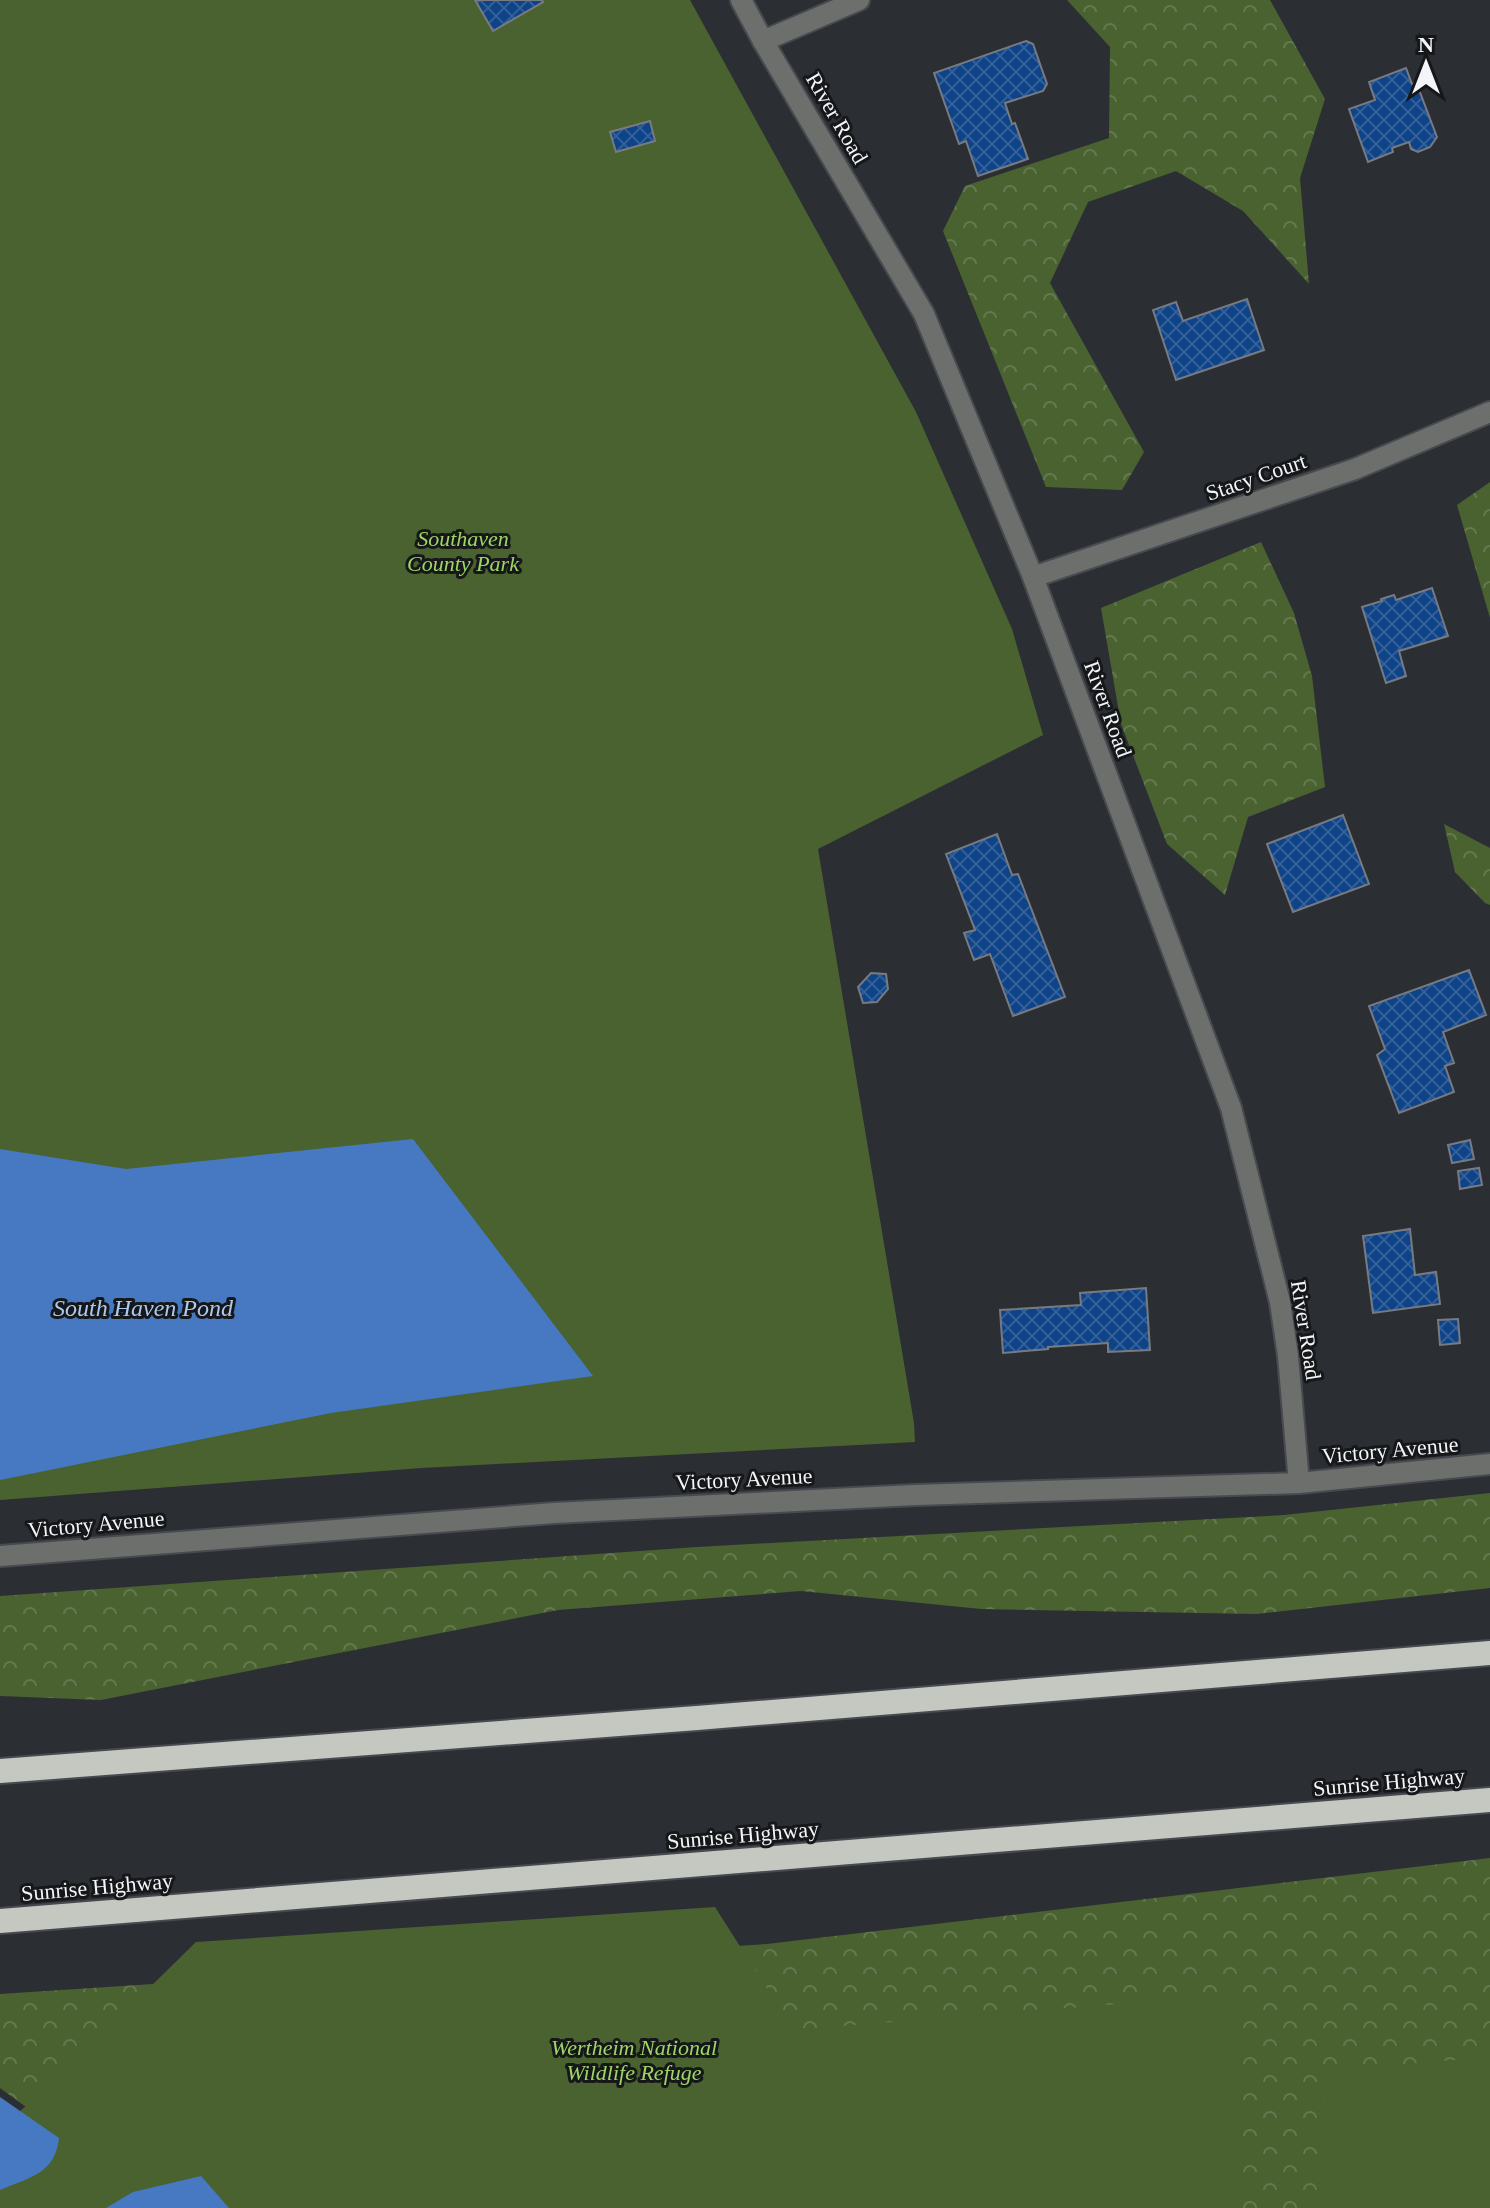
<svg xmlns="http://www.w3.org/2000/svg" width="1490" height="2208" viewBox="0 0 1490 2208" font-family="'Times New Roman',serif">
	<defs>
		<pattern id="forest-crowns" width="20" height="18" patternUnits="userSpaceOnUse" patternTransform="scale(2)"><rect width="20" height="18" fill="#496230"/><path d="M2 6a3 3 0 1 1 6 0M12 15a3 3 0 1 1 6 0" fill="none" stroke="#64794f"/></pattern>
		<pattern id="building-cross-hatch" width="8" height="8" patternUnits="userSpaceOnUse" patternTransform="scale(2)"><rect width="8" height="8" fill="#0f4387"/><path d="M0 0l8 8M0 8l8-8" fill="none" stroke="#325f99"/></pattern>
	</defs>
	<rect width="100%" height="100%" fill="#2b2f34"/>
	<!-- forest -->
	<path fill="url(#forest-crowns)" d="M1067,0h203l55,99 -25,79 9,106 -66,-73 -67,-40 -88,31 -38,81 94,169 -22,38 -76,-3 -103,-256 22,-45 144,-48 1,-91z
		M1490,482v136l-33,-113z
		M1261,542l33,71 18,63 13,111 -77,30 -23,78 -58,-51 -46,-120 -20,-116z
		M1444,824l46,24v57l-5,-2 -30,-31z
		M1490,1493v95l-234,26 -275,-5 -180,-18 -243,19 -457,90 -101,-4v-100l697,-49 587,-32z
		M1490,1858v350h-1490l70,-69 -70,-51v-94l767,-50z"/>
	<!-- green -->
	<path fill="#496230" d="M0,0h690l226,412 96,217 31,106 -225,114 96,574 1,19 -493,26 -422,32z
		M715,1907l78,123 451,-36 -6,214h-1238v-81l41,-33 155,-152z
		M1490,2057v151h-169l3,-137z"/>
	<!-- water -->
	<path fill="#4679c1" d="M413,1139l180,237 -262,37 -331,67v-331l126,20z
		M0,2097l59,41c-4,36 -29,39 -59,52z
		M201,2176l28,32h-123l27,-16z"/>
	<!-- building -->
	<path fill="url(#building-cross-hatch)" stroke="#777b81" stroke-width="2" d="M475,0h67l1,2 -50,29z
		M1026,41l7,3 14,40 -4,7 -38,12 7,21 3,-1 13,36 -50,17 -12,-35 -7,3 -25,-71z
		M1406,68l6,16 4,-2 21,55 -7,10 -12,5 -7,-3 -2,-7 -17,6 1,4 -25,10 -19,-53 26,-9 -6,-18z
		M650,121l5,20 -39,11 -6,-20z
		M1247,299l17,51 -88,30 -23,-70 23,-8 7,19z
		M1432,588l16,48 -49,15 7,25 -20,7 -24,-76 20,-6 -1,-2 13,-4 2,5z
		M1343,815l26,69 -76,28 -26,-68z
		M997,834l15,41 6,-1 47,123 -52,19 -23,-62 -16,6 -10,-27 11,-3 -29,-76z
		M1469,970l17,45 -43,17 11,31 -9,3 9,26 -55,21 -22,-58 8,-6 -16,-43z
		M871,973l15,1 2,15 -11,13 -14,1 -5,-16z
		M1470,1140l4,19 -22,4 -4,-18z
		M1479,1168l3,17 -22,4 -2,-18z
		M1410,1229l5,46 21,-3 4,32 -67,9 -10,-77z
		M1146,1288l4,62 -42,2v-9l-60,4v2l-45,4 -3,-43 81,-5 -1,-12z
		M1458,1319l2,24 -20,2 -2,-25z"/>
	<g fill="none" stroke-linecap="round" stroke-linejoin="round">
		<defs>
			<path id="minor" d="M763,41l96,-41
				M1033,577l322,-108 135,-57"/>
			<path id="tertiary" d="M741,0l22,41 161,273 109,263 198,531 49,194 8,54 11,127
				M0,1556l554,-43 361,-18 384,-12 191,-19"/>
			<path id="motorway" d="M0,1771l697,-53 793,-65
				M0,1921l1490,-121"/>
		</defs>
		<!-- minor casing -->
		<use href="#minor" stroke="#474b50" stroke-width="24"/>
		<!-- tertiary casing -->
		<use href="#tertiary" stroke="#474b50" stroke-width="24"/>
		<!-- motorway casing -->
		<use href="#motorway" stroke="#474b50" stroke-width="28"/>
		<!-- minor -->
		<use href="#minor" stroke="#6d6f6c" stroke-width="20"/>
		<!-- tertiary -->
		<use href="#tertiary" stroke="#6d6f6c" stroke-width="20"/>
		<!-- motorway -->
		<use href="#motorway" stroke="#c4c8c1" stroke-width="24"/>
	</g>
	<g text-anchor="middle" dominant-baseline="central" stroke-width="6" stroke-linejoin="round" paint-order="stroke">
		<!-- street labels -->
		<g font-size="22" fill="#f3f5f9" stroke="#151719">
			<text transform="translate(837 118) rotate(60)">River Road</text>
			<text transform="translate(1256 477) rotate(-19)">Stacy Court</text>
			<text transform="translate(1108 709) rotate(70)">River Road</text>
			<text transform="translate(1306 1330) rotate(81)">River Road</text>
			<text transform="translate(1390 1450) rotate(-5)">Victory Avenue</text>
			<text transform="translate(744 1479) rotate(-3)">Victory Avenue</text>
			<text transform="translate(96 1524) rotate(-5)">Victory Avenue</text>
			<text transform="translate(1389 1782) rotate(-5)">Sunrise Highway</text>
			<text transform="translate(743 1835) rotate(-5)">Sunrise Highway</text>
			<text transform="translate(97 1887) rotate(-5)">Sunrise Highway</text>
		</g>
		<!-- park labels -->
		<g font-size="22" font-style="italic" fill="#9ed665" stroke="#151719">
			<text x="463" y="538">Southaven<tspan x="463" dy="25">County Park</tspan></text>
			<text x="634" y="2047">Wertheim National<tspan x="634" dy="25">Wildlife Refuge</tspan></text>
		</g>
		<!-- water labels -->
		<g font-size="24" font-style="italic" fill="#aec9f0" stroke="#151719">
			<text x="143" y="1308">South Haven Pond</text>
		</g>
	</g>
	<!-- north arrow -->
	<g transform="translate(1426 64)" stroke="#151719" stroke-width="6" paint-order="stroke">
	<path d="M0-6L14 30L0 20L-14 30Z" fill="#f3f5f9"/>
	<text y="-12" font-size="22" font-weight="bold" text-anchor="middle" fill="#f3f5f9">N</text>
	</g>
</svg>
